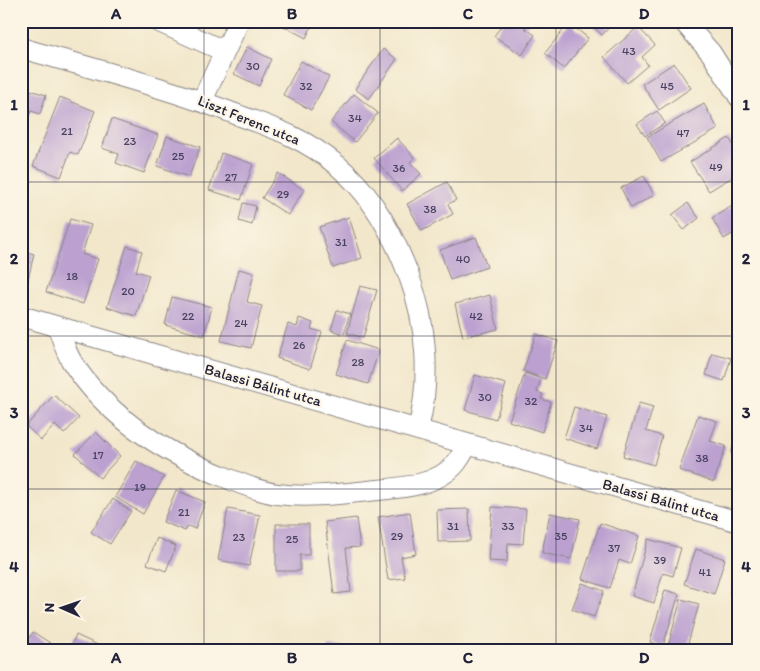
<svg xmlns="http://www.w3.org/2000/svg" width="760" height="671" viewBox="0 0 760 671" font-family="Itim,sans-serif">
	<rect width="100%" height="100%" fill="#fcf5e5"/>
	<filter id="ink" filterUnits="userSpaceOnUse"><feTurbulence type="fractalNoise" baseFrequency=".02" numOctaves="2"/><feDisplacementMap in="SourceGraphic" scale="10" xChannelSelector="R" yChannelSelector="G"/><feConvolveMatrix kernelMatrix="1 2 1 2 8 2 1 2 1" color-interpolation-filters="sRGB"/></filter>
	<filter id="wash" filterUnits="userSpaceOnUse"><feTurbulence type="fractalNoise" baseFrequency=".0096" numOctaves="4" result="noise"/><feDisplacementMap in="SourceGraphic" scale="20" xChannelSelector="R" yChannelSelector="G"/><feGaussianBlur stdDeviation="1.12" result="paint"/><feColorMatrix in="noise" values="0 0 0 0 0 0 0 0 0 0 0 0 0 0 0 0 0 1.4 0 .05"/><feComposite in="paint" operator="in"/></filter>
	<g filter="url(#wash)">
		<rect width="100%" height="100%" fill="#f2e7cb"/>
		<g id="blocks">
			<!-- building -->
			<path fill="#bba0d0" d="M274,21h40l-8,17z
				M505,21h25l-5,7 10,7 -13,20 -28,-19z
				M587,21h28l-13,14z
				M569,23l19,15 -24,31 -19,-16z
				M638,27l17,18 -13,12 6,8 -21,18 -23,-26z
				M247,47l24,12 -12,27 -25,-12z
				M383,49l14,10 -28,40 -14,-10z
				M301,61l28,16 -18,33 -28,-15z
				M674,63l17,25 -32,22 -17,-26z
				M21,87l25,8 -6,19 -9,-3 -5,12 -5,-1z
				M354,94l24,19 -23,29 -24,-20z
				M60,97l35,14 -17,44 -8,-3 -9,25 -28,-11z
				M704,104l14,25 -57,33 -14,-25z
				M657,111l8,12 -20,13 -8,-12z
				M112,119l46,16 -14,38 -28,-10 3,-9 -17,-6z
				M167,136l33,11 -11,30 -32,-11z
				M397,138l18,20 -5,4 11,12 -19,17 -28,-33z
				M729,138l10,16v19l-30,18 -19,-29z
				M221,153l32,11 -12,36 -32,-10z
				M278,173l26,17 -16,25 -26,-17z
				M644,176l10,19 -23,13 -10,-20z
				M447,182l9,18 -8,4 5,10 -31,17 -15,-27z
				M739,202v28l-15,9 -12,-21z
				M243,203l13,3 -4,19 -13,-4z
				M688,203l11,15 -15,12 -12,-15z
				M349,217l13,41 -29,10 -14,-41z
				M70,219l21,6 -9,29 16,5 -15,45 -37,-12z
				M476,237l11,30 -37,13 -10,-30z
				M127,246l15,5 -6,20 13,4 -13,41 -29,-9z
				M21,250l13,4 -7,30 -6,-1z
				M239,269l15,4 -7,29 15,4 -11,42 -30,-7z
				M360,286l17,4 -14,48 -16,-5z
				M490,295l8,34 -35,8 -8,-33z
				M172,297l40,10 -8,29 -39,-11z
				M337,310l13,4 -6,20 -13,-4z
				M299,318l14,5 -2,6 11,3 -12,37 -33,-11 11,-34 9,3z
				M536,334l22,7 -13,38 -22,-8z
				M347,340l32,10 -11,34 -32,-10z
				M712,353l19,5 -7,23 -18,-6z
				M525,373l16,6 -4,13 6,2 -2,5 10,3 -9,30 -33,-11z
				M475,375l31,9 -10,35 -31,-9z
				M54,395l25,23 -15,16 -9,-9 -14,15 -15,-14z
				M639,403l14,4 -7,24 16,5 -8,29 -31,-9z
				M574,407l33,10 -10,32 -33,-11z
				M698,415l19,6 -7,20 16,5 -12,36 -35,-12z
				M738,429h1v27l-8,-2z
				M96,432l24,24 -20,22 -25,-24z
				M136,461l28,16 -21,37 -28,-17z
				M176,490l29,12 -10,27 -7,-3 -3,5 -22,-9z
				M113,499l18,12 -21,33 -19,-12z
				M492,507l34,2 -3,35 -15,-1 -1,19 -19,-1z
				M228,509l32,6 -11,51 -31,-6z
				M469,509l1,32 -32,1 -1,-32z
				M410,512l6,42 -15,3 4,21 -17,2 -10,-63z
				M550,513l30,6 -9,40 -29,-6z
				M356,518l4,29 -14,1 5,44 -17,2 -9,-72z
				M600,523l39,13 -9,28 -11,-4 -9,28 -28,-9z
				M276,524h33v31h-9v16h-24z
				M157,538l19,8 -10,25 -19,-7z
				M648,539l33,9 -8,28 -10,-3 -9,30 -22,-7z
				M696,549l29,10 -11,35 -30,-10z
				M738,569h1v29l-9,-3z
				M582,583l22,8 -10,26 -22,-8z
				M665,590l14,4 -16,52 -13,-4z
				M681,599l18,5 -13,46h-19z
				M33,632l17,11 -4,7h-25z
				M76,635l26,12 -1,3h-32z
				M328,646l27,2v2h-27z"/>
		</g>
	</g>
	<g filter="url(#ink)">
		<use href="#blocks" fill-opacity="0" stroke="#8a8483" stroke-width="1"/>
		<g fill="none" stroke-linecap="round" stroke-linejoin="round">
			<defs>
				<path id="minor" d="M157,21l67,30
					M683,21l28,32 28,44
					M21,48c73,21 147,40 217,67 39,14 68,24 100,51 34,28 56,70 71,110 18,48 22,104 9,153
					M202,101l37,-80
					M21,316l718,206
					M58,327c4,11 7,24 14,35 35,54 89,89 148,113 18,8 37,16 57,19 30,4 61,0 91,-3 28,-3 69,-4 88,-28 5,-6 8,-13 12,-19"/>
			</defs>
			<!-- minor casing -->
			<use href="#minor" stroke="#8a8483" stroke-width="22"/>
			<!-- minor -->
			<use href="#minor" stroke="#fff" stroke-width="20"/>
		</g>
	</g>
	<!-- grid -->
	<path fill="none" stroke="#22223b" stroke-width="1" stroke-opacity="0.55" d="M204,21v629M380,21v629M556,21v629M21,182h718M21,336h718M21,489h718"/>
	<g text-anchor="middle" dominant-baseline="central" stroke-width="4" stroke-linejoin="round" paint-order="stroke">
		<!-- number labels -->
		<g font-size="12" fill="#484260">
			<text x="629" y="51">43</text>
			<text x="253" y="66">30</text>
			<text x="306" y="86">32</text>
			<text x="667" y="86">45</text>
			<text x="355" y="118">34</text>
			<text x="67" y="131">21</text>
			<text x="683" y="133">47</text>
			<text x="130" y="141">23</text>
			<text x="178" y="156">25</text>
			<text x="716" y="167">49</text>
			<text x="399" y="168">36</text>
			<text x="231" y="177">27</text>
			<text x="283" y="194">29</text>
			<text x="430" y="209">38</text>
			<text x="341" y="242">31</text>
			<text x="463" y="259">40</text>
			<text x="72" y="276">18</text>
			<text x="128" y="291">20</text>
			<text x="188" y="316">22</text>
			<text x="476" y="316">42</text>
			<text x="241" y="323">24</text>
			<text x="299" y="345">26</text>
			<text x="358" y="362">28</text>
			<text x="485" y="397">30</text>
			<text x="531" y="401">32</text>
			<text x="586" y="428">34</text>
			<text x="98" y="455">17</text>
			<text x="702" y="458">38</text>
			<text x="140" y="487">19</text>
			<text x="184" y="512">21</text>
			<text x="453" y="526">31</text>
			<text x="508" y="526">33</text>
			<text x="397" y="536">29</text>
			<text x="561" y="536">35</text>
			<text x="239" y="537">23</text>
			<text x="292" y="539">25</text>
			<text x="614" y="548">37</text>
			<text x="660" y="560">39</text>
			<text x="705" y="572">41</text>
		</g>
		<!-- street labels -->
		<g font-size="15" fill="#22223b" stroke="#fcf5e5">
			<text transform="translate(249 120) rotate(22)">Liszt Ferenc utca</text>
			<text transform="translate(263 385) rotate(16)">Balassi Bálint utca</text>
			<text transform="translate(661 500) rotate(16)">Balassi Bálint utca</text>
		</g>
	</g>
	<!-- margin -->
	<rect width="760" height="671" fill="none" stroke="#fcf5e5" stroke-width="55"/>
	<!-- north arrow -->
	<g transform="translate(62 608) rotate(272)" stroke="#fcf5e5" stroke-width="4" paint-order="stroke">
	<path d="M0-4L9 19L0 12L-9 19Z" fill="#22223b"/>
	<text y="-8" font-size="14" font-weight="bold" text-anchor="middle" fill="#22223b">N</text>
	</g>
	<rect x="28" y="28" width="704" height="616" fill="none" stroke="#22223b" stroke-width="2"/>
	<g font-size="16" text-anchor="middle" font-weight="bold" fill="#22223b">
		<text x="116" y="19">A</text>
		<text x="292" y="19">B</text>
		<text x="468" y="19">C</text>
		<text x="644" y="19">D</text>
		<text x="14" y="110">1</text>
		<text x="746" y="110">1</text>
		<text x="14" y="264">2</text>
		<text x="746" y="264">2</text>
		<text x="14" y="418">3</text>
		<text x="746" y="418">3</text>
		<text x="14" y="572">4</text>
		<text x="746" y="572">4</text>
		<text x="116" y="663">A</text>
		<text x="292" y="663">B</text>
		<text x="468" y="663">C</text>
		<text x="644" y="663">D</text>
	</g>
</svg>
